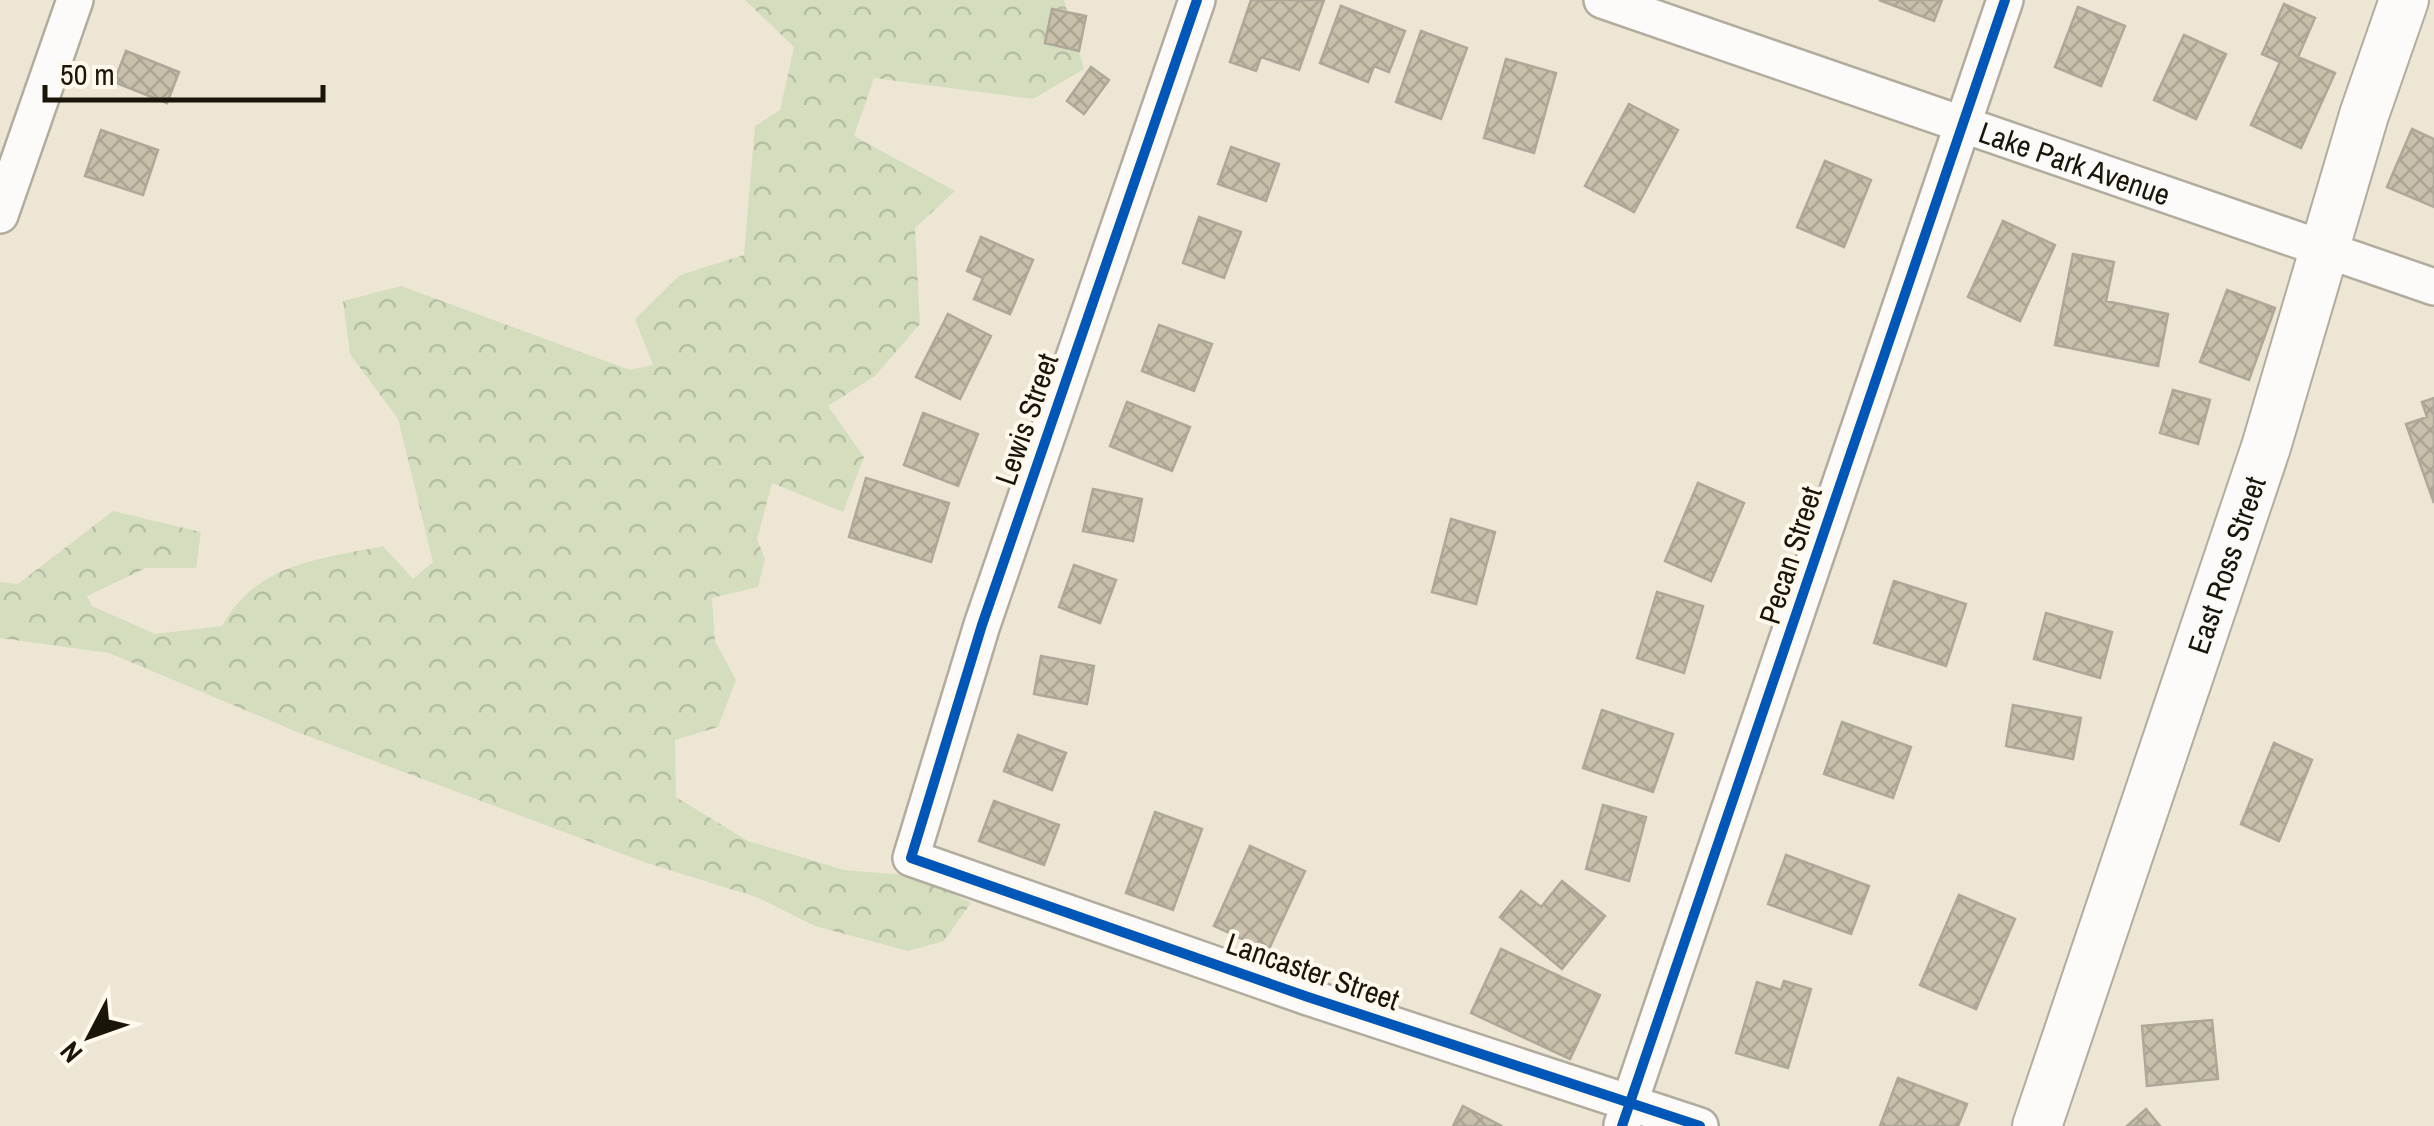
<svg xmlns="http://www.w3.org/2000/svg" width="2434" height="1126" viewBox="0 0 2434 1126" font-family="'Archivo Narrow',sans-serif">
	<defs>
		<pattern id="forest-crowns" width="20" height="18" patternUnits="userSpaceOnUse" patternTransform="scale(2.5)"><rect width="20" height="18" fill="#d4debf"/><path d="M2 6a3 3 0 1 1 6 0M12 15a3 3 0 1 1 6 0" fill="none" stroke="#b5bea3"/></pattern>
		<pattern id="building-cross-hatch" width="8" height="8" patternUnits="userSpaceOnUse" patternTransform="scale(2.5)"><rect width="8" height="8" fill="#c9c0ab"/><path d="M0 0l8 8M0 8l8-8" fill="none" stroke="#aca492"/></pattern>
	</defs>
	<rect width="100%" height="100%" fill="#eee6d4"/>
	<!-- forest -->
	<path fill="url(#forest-crowns)" d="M745,0h319l20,69 -51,30 -159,-21 -20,58 101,55 -40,37 5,96 -45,52 -47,30 36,51 -21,55 -71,-29 -15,56 8,20 -7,28 -46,11 3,43 21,39 -18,47 -43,13 1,57 72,44 96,29 73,6 54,27 -27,38 -36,10 -93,-25 -56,-28 -115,-36 -342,-128 -193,-81 -109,-15v-56l18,2 95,-73 88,21 -5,36h-50l-59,28 5,10 63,28 67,-8c36,-64 96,-66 161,-80l30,33 20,-17 -35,-143 -48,-65 -7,-53 58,-15 229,84 23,-5 -18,-46 45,-44 64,-20 11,-129 25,-16 14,-63z"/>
	<!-- building -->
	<path fill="url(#building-cross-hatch)" stroke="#aea89a" stroke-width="2.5" d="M1251,0h73l-25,70 -38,-13 -5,14 -26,-9z
		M1879,0h63l-8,21z
		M2284,4l31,14 -17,39 37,16 -34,75 -50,-23 29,-63 -18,-8z
		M1341,6l64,25 -16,41 -15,-6 -6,16 -48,-19z
		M2078,7l47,19 -24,60 -46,-19z
		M1052,9l34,7 -7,35 -34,-8z
		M1421,31l46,17 -26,71 -45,-17z
		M2184,35l42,19 -30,65 -42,-19z
		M126,51l53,21 -12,31 -53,-21z
		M1506,59l50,14 -22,80 -50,-15z
		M1091,67l18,13 -25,34 -17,-13z
		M1629,104l49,26 -44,82 -49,-26z
		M2412,129l22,10v68l-47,-20z
		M101,130l57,20 -15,45 -58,-19z
		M1231,147l48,17 -13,37 -48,-17z
		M1825,161l46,19 -27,67 -47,-20z
		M1199,217l42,15 -17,46 -41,-15z
		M2003,221l52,24 -35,76 -52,-24z
		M981,237l52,23 -23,54 -36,-15 9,-21 -16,-7z
		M2073,254l41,8 -8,39 62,13 -10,52 -103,-21z
		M2227,290l48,18 -26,72 -49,-18z
		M948,314l43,22 -31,63 -44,-22z
		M1159,325l53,19 -18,47 -52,-20z
		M2173,390l37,10 -12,44 -38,-11z
		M2434,398v105l-28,-79 21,-7 -5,-15z
		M1127,402l63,25 -18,44 -62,-25z
		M923,413l55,21 -20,52 -54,-21z
		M866,478l83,25 -18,59 -82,-25z
		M1698,483l46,20 -33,78 -46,-20z
		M1093,489l49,10 -9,42 -50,-10z
		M1451,519l44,13 -19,72 -44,-12z
		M1074,565l42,15 -16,43 -41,-16z
		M1894,581l72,23 -20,62 -72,-23z
		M1657,592l46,14 -19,67 -47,-15z
		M2046,613l66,19 -12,46 -66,-19z
		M1041,656l53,10 -7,38 -53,-10z
		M2013,705l68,13 -8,41 -67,-13z
		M1602,710l71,24 -20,58 -70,-24z
		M1842,722l69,25 -18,51 -69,-24z
		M1018,735l48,18 -14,37 -48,-19z
		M2274,743l38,17 -33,81 -38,-17z
		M994,801l65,24 -15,40 -65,-24z
		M1603,805l43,12 -17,64 -43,-12z
		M1155,812l47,17 -29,81 -47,-17z
		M1250,846l55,25 -37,80 -54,-25z
		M1786,855l83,31 -18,48 -83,-30z
		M1562,881l43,35 -43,53 -62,-52 21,-26 20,16z
		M1959,895l56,24 -39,90 -56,-24z
		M1501,949l99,46 -30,64 -99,-46z
		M1784,981l27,8 -23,79 -52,-15 21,-71 24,8z
		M2212,1020l6,59 -71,7 -5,-60z
		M1898,1078l69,26 -9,22h-78z
		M1463,1106l39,20h-49z
		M2146,1109l14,17h-33z"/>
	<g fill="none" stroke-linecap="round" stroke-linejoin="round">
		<defs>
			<g id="street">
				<path d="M1197,0l-215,625 -71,233 397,139 392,129"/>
				<path id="s1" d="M1602,0l832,287"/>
				<path d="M0,215l75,-215"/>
				<path d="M1622,1125l383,-1125"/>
			</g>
			<g id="secondary">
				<path id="s2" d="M2037,1126l229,-679 98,-332 40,-115"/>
			</g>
		</defs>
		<!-- street casing -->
		<use href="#street" stroke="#b2ac9e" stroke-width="40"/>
		<!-- secondary casing -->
		<use href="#secondary" stroke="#b2ac9e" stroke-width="52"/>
		<!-- street -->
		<use href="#street" stroke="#fcfbf9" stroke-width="35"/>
		<!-- secondary -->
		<use href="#secondary" stroke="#fcfbf9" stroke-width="48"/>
		<defs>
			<path id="cycleway" d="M1197,0l-215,625 -71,233 397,139 392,129
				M1622,1126l383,-1126"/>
		</defs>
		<!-- cycleway casing -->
		<use href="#cycleway" stroke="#fef9ec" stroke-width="16"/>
		<!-- cycleway -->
		<use href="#cycleway" stroke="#0057b8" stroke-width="10"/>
	</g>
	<g text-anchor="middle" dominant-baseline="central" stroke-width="8" stroke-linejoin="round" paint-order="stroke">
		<!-- street labels -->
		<g font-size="30" fill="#1a1509" stroke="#fef9ec">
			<text stroke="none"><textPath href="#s1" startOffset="500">Lake Park Avenue</textPath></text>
			<text transform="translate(1026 419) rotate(-71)">Lewis Street</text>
			<text transform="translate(1790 555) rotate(-72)">Pecan Street</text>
			<text stroke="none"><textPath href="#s2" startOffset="592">East Ross Street</textPath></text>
			<text transform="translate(1313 971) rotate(19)">Lancaster Street</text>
		</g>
	</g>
	<!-- north arrow -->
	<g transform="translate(90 1036) rotate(229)" stroke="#fef9ec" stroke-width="8" paint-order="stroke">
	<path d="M0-8L18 38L0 25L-18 38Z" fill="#1a1509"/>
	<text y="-15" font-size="28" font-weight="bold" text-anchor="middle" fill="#1a1509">N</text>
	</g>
	<!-- scale -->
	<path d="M45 85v15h278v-15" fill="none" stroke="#1a1509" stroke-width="5"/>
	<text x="60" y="85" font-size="30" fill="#1a1509" stroke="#fef9ec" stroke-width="8" paint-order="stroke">50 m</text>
</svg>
